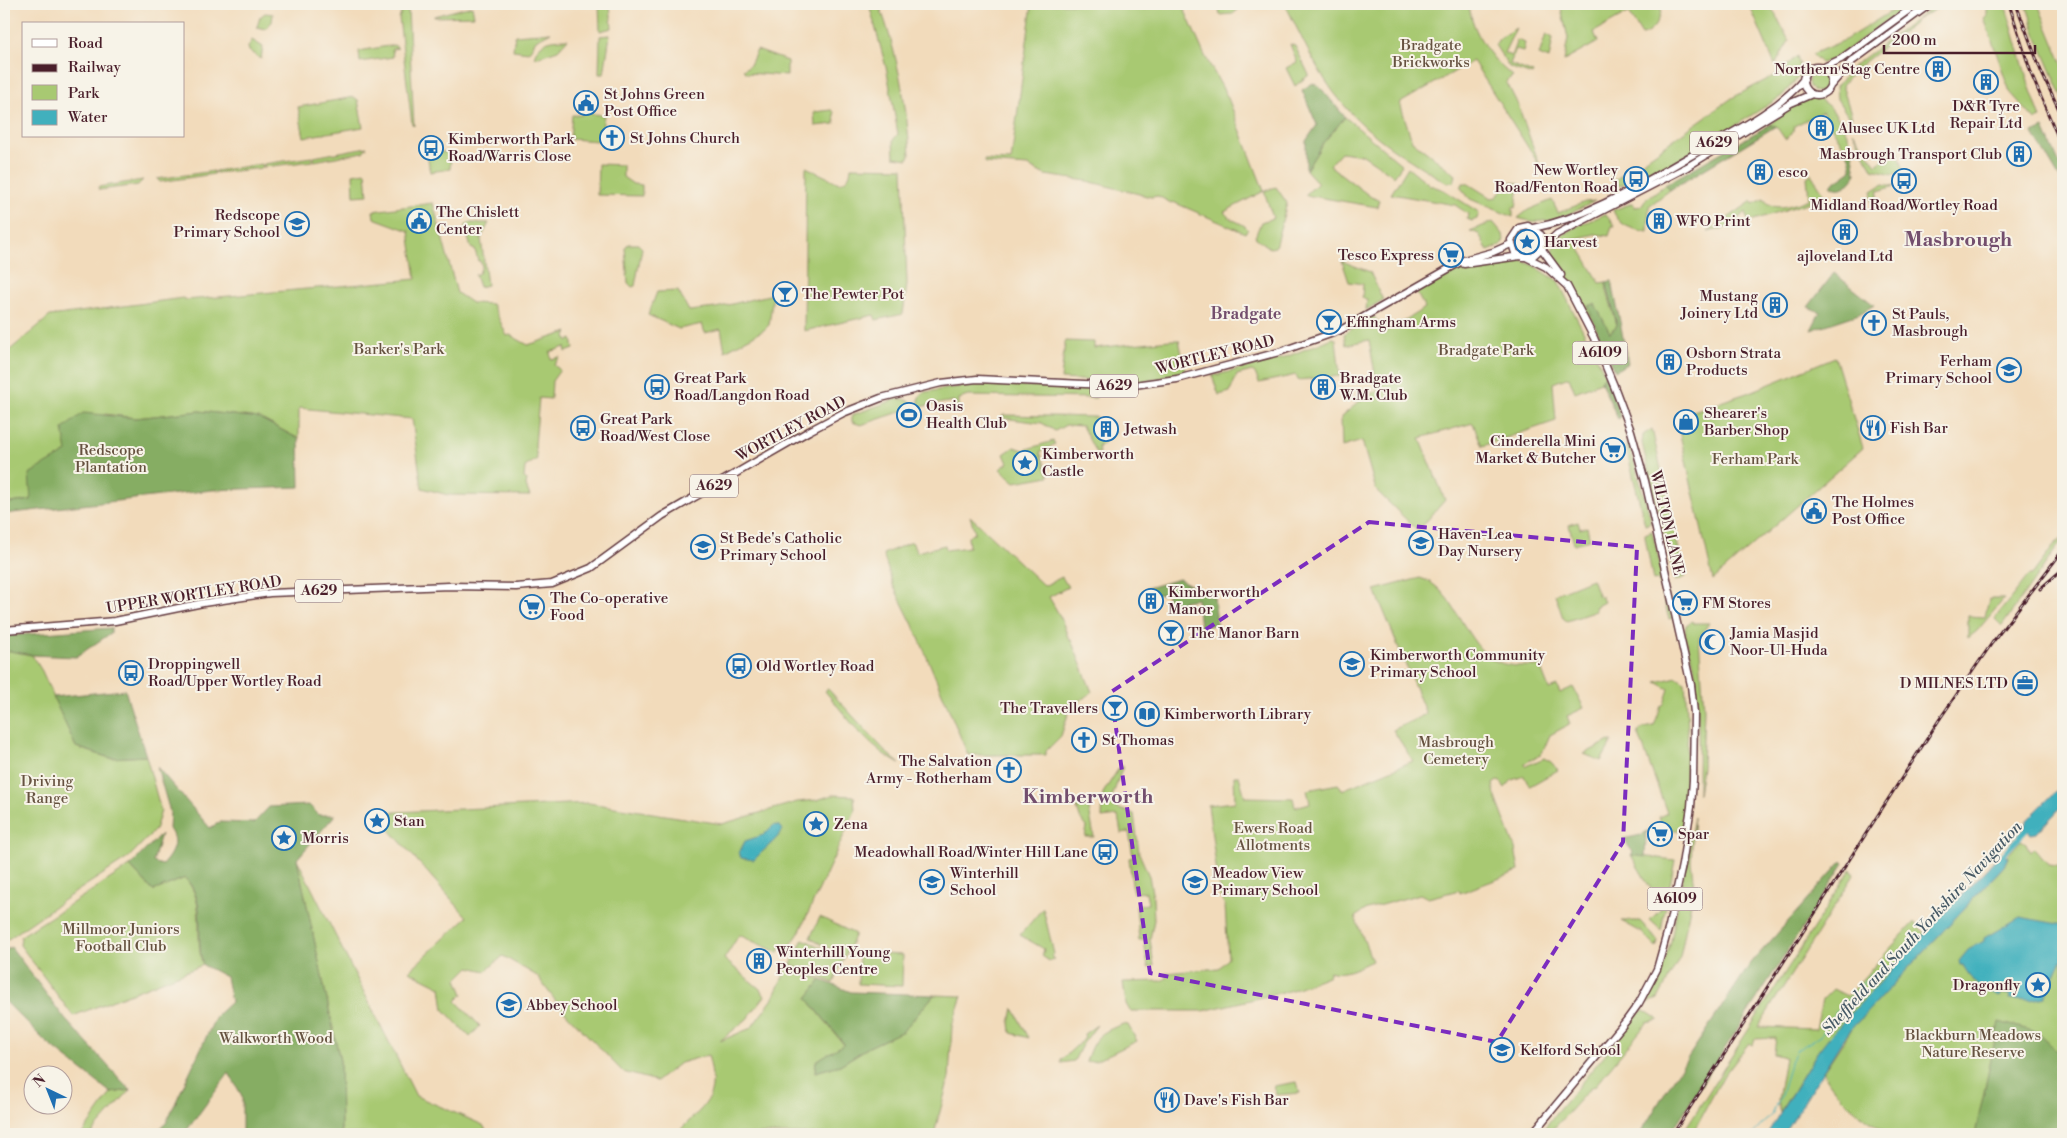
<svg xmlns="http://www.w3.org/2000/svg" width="2067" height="1138" viewBox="0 0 2067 1138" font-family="'Libre Bodoni',serif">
	<rect width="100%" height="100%" fill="#f7f3e8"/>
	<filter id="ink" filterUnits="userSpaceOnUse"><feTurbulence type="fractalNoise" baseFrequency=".02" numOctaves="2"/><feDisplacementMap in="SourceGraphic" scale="10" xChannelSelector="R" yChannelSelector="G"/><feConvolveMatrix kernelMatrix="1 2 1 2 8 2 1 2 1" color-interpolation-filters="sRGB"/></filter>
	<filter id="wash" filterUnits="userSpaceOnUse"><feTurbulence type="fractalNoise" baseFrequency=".0096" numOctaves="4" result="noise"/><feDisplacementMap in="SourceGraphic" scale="20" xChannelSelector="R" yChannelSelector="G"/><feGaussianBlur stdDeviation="1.12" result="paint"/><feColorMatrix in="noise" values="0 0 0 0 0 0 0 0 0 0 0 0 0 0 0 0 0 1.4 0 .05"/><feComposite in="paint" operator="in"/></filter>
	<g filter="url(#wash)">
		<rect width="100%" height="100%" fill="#f2dbbb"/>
		<!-- green -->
		<path fill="#a8c972" stroke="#79744e" d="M599,4h11l2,24 -12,3z
			M869,4h10c18,48 28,100 31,151l-2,4 -14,-2 -1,-17 5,-6 -11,-63z
			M1032,4h150l22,50 24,44 36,93 12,-4 11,16 -12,44 -5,1 -15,-11 6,-15 12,-4 -9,-27 -40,21c7,10 17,9 24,17l-3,4 -72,-31 -2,1 -13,-7 -7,1 -64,-16 -42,-6 -17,-9 -42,-3 -2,-3 27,1z
			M1225,4h15l1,3 -8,7 -13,1 -1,-5z
			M1285,4h184c2,26 23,58 44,72l-7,5 12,24 22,61 -67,-105 -73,42 12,38 44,34 -2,7 -7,1c-37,-23 -76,-45 -104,-79 -25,-29 -41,-66 -58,-100z
			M1560,4h101c2,12 -7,28 -19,31l-14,-22 -34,19 4,10 -34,19 4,-23z
			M1749,4h18l8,9 14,28 -14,24z
			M1903,4h7l-76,55 -13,4 -9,-9 33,-14z
			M1937,4h9l-32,17 2,1 -59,46 -15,17 10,32 -4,-1 -11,-17 -1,-12 16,-20z
			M1987,4h18l24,81 12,33 -6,2 -25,-28 -26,-74 3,-3z
			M2026,4h12l25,61v33l-26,-61z
			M472,6l2,10 -40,1v-1z
			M408,10l6,116 -2,-2 -13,-106 3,-7z
			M265,13l8,1 -1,8 -7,7 -8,-2 3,-10z
			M1516,28l-12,25 7,3 6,-16 8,3 -2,8 -7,-2 -6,15 23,9 -1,2 -23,-8 -14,-22 4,-6z
			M551,32l-15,8 -7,12 -16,-2 2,-15z
			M1546,34l7,4 -4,21 -10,-4z
			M610,35l-6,39h-5l1,-38z
			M568,39l-10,11 -24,8c4,-18 18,-19 34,-19z
			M252,40l11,7 -2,12 -12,-8 -1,-4z
			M1290,44l5,2 14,29 -14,11 -9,-18 11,-6z
			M394,45l4,3 -6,1 1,8 -33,5 -1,-11z
			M757,50l30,11v15l-40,-3 -4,-3 7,-5z
			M1797,56l5,17 -20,23 -76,48 -41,24 -47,18 -3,-6 11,-8 3,5 9,-5 -2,-6 96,-68 47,-25z
			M1808 82a10 10 0 1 1 20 0a10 10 0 1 1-20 0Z
			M354,97l4,3 5,27 -59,10 -6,-30z
			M1807,98c22,-3 37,28 44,45l-7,4 -22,-35 -28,14 -2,8 -7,5 -9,-13 -7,-1 22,-19z
			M832,110l2,2 1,12 -20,2 -1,-14z
			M582,113l22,2 -3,23 -3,3 -28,-2 2,-24h10z
			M1345,117l57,48 -8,11 -31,-21 -22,-3 -12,13 42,32 8,3 -2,7 -72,-12 13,-12 -12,-13 17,-27z
			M1853,131l23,34 22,-15 6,22 -11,2 -21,-5z
			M367,147l-4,5 -49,9v-4z
			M427,152h22l2,3 -1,14 -20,3z
			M312,157v4l-48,6v-3z
			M262,164l1,4 -47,5 -1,-2z
			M598,164l25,1v12l10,7 9,1v11l-45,-1z
			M806,167l33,16c9,-3 11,-6 12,-16l52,1 4,116 -4,30 -27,6 -2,-5 -70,16z
			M1408,167l22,18 14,5 33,21 2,2 -2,6 -5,2 -5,-2 1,-5 -13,-9 -64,-11z
			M214,171v3l-48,7 -6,1 -3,-3z
			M366,172l2,23 -14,1 -1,-22z
			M1811,174l12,18 -1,6 -71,23 -3,-1 -2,-8 -18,15 -20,5 44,-31 1,3 11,-5c10,15 30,5 45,0l-2,-22z
			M143,180l-5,5 -39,5 -1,-3z
			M1507,182l12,1v3l-3,22 -3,-1v10l-43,-18 -9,-11 2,-5h4l24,15 6,-1z
			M1666,184l4,6 -21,16 -1,26c-15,-3 -29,-5 -35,-22l20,-7 2,4 6,-1 4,-6z
			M1883,184l12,2 -17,5 -3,14 -4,-5 1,-9z
			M1552,200l6,13 27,-11 10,-1c-25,13 -49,27 -77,17l10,-8z
			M433,203l24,90 15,10 20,1 15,32 3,-1 18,10 40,-13 -2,4 2,5 4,-2 2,10 -8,3 -1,-5 -15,5 1,7 9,-2 -6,8 6,5 -8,11 -1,18 -12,-1 -4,48 2,13 -12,8 -1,11 3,2 -1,6 4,10 -82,-1 -26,-7 -10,-69 -113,-11v31l-40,-21 -60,-7 -63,7 -31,-4 -38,38 -36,48 -27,4v-149l46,-39 133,-18 3,2 230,-21 -7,-48 -35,-13 -1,-7z
			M1605,214l10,12h-3l-3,10 -14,-2 -21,5 26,44 6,-1 1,9 10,34 -7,8 -21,-27 4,15 -3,-2 -38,-66c2,-22 35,-30 53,-39z
			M1493,222l10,12 1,7 -6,6 -10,4 -9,-17 -9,-3z
			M468,223h21l-8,15 6,47 -8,2 -4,-12 4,-2 3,-7 -2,-5h-2l-3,-11 -4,-2 -6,-21z
			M1517 242a10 10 0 1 1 20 0a10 10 0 1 1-20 0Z
			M628,244h10l4,4 -7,38 -3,1 -4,-4 -3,-35z
			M1517,259l16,6 25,16 47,93 -4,8 -26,10 -6,-15 -16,6 3,38 -74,25 -9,-23 -53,15 25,62 -27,31 -42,-41 -14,-49 -20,6 -1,-30 26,-22 11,-4 -9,-51 -23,5 -2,-11 29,-19 12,17 40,-24 -9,-16 36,-20 22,-4 2,-5z
			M1342,261l28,11 13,28 -17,10 1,-11 -5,-1 1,-14 -14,-2z
			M678,291l11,20 27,-3 57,-14 -4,31 -5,5 -39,21 -4,-22 -16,4 -3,-9 -23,5 -31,-14 9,-23z
			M1333,338l3,1 4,37 -42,4 -2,-5 -37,8 -4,-10 -3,-2 -15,4 -7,17 -11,3 -7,-19 69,-17z
			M1170,340h9l7,33 -51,10 -74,-4 4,-38 29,1v6z
			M1835,357l28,91 -150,132 -37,-163 77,-26z
			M978,384l118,5v9l-128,-2 -9,3v14l-5,-12 -35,6v-10l6,-5z
			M897,399h7l7,3 1,6 -51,17 -9,-3v-7z
			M1003,415l94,2v14l19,1 -18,15 1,6h-3l-14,-27 -16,-1 -11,6 -13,-8 -40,-5z
			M1652,429l33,148 -10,4 -33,-138 1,-8z
			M1053,441l2,3 -15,8 9,24 -34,6 -15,-13 8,-6 -4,-9 10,-7 10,3z
			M1629,444l21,72 1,6 -3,2 -3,1 -19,-78z
			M970,516l74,70 18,-9 6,10 -19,10 12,21 8,22h2l21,52 -22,16 -9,28 -15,15v4h-78l-52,-124 -23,-46 -10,-31 29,-12 5,10 28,-7 1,5 23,-3 -1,-10 7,-5z
			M1578,522l2,7 7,-2 3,13 -16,4 -5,-19z
			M1652,531l21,87 -4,1 -11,-39 -5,1 -8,-45v-2z
			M2063,538v1l-61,87 -7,-7 4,-6 30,-38h3l24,-32z
			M1420,578c36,9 44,70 78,84 12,5 29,4 42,4l9,23 8,-3 3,7 13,-6 11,21 -17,8 3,8 -20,11 -8,18 -18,11 2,2 18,-8 7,4 7,8 -28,16 -6,-10 -12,4 -7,8 -4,-6 -4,-1 -4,3 2,11 20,53 4,23 -59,22 -1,-3 -31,8 -8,-4 -53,15 -12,8 17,44c-14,6 -28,15 -42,10l-2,5 -36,14 -89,21h-73l-4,-7 -3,-22 39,-1 5,-3v-5l52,-5 9,-10 -3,-53 -5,-8 -12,-92 27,-3 -1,-26h5l6,21 48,1 2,9 15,-4 -3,-13 31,-6 4,6 71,-29 -20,-31 33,-16 -51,-124z
			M1592,579l7,18 2,-1 3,6 -9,5 1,4 -29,10 -4,-3 -8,-24z
			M1989,599h15l-27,32 -9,7v-22l17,1z
			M1692,621l1,2h16l-10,15 5,71 -2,58 -4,28c0,-43 2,-87 -4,-129 -2,-13 -12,-28 -8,-41z
			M10,651l22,4 10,16 34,76 34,11 36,-2 15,55 -6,19 -27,28 -60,39 -64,45v-287z
			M1677,677l8,5 3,46 -5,98 -4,4 -30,1 13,-6 -3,-8 8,-4 -29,-81 5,-4 11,-2 7,-20 3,-2 5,-15 -13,-7z
			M828,689l59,64 13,11c-32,-16 -52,-46 -75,-73z
			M1609,741l3,1 -11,19 -17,-7z
			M1123,766l-12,34 5,5v3l18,6 5,39 10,23 4,22 1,22 -4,19 4,27 -6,1 -4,-27h-5l-3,-34 12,-2 -2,-12 -13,1 -4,-35 4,-1 -4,-25 -8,1 -3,-17 -16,2 1,-25 16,-25z
			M832,795l22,1 1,15 -56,122 -12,18 -7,-3 -1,5 -40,-18 -15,24 36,30 5,7 -18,23 -27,22 31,-13 21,-28 17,-36 32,16 -14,18 37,47 -28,16 -1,11 25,-7 29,-18 34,-16 31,-36 28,1 -10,30 -3,52 -15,56h-258c30,-31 44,-33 32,-79l-28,8 -23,18 -34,-9 -62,-64 -24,-32 -34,-20 -17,15 -17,-4 -12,12 6,15 -7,7 24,25 -10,11 -26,-27 -3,-23 -32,-16 58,-54 -92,-104 214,-10 133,21 75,-22 20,-2z
			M1076,804l10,2 3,3 5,28h-9l2,-10 -7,-9z
			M1694,817l-3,44 3,27 -14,69 -22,42 -10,4 -1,-3 17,-37 7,-22z
			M2021,840l5,3 4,9 4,-4 14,16 15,2v268h-173c-25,-14 -54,-36 -67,-62l30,-45 151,-161 4,-9 -1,-1z
			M1631,855l44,5 -14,70 -11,-10 12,-12z
			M297,859l119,237 67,29 5,9h-147l-1,-73z
			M130,866l23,25 32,-13c23,26 8,57 18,87l-130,51 -53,-71 1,-9z
			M1851,869l3,6 -96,152 58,2 6,-29 11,-11 14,7 67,-74 11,11 -107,118 -38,61 -2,-13 7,-42 -11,-3 2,-16 -21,1 -2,6 -4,-2 -25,32 -32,59h-10z
			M1043,908l11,46 -2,1 2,4 -5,2 -7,-5 2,-7 -24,-14z
			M820,917l35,17 -10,23 -35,-19z
			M1621,921h19l18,20 -2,6 -15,-15z
			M803,939l41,19 -11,25 -42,-19z
			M859,953l44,2 -1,31 -44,-2z
			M1013,1008l16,30 -18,-5 -1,-11z
			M1644,1010l15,10 -12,3 -53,64 -2,-1 -43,48h-10l101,-122z
			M1123,1024l5,1 9,16 -42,20 -9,1c7,-24 13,-29 37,-38z
			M1097,1025l-15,20 -8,16 -13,2v-3l24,-22 -1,-4z
			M1297,1082l3,11 -24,2 -2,-9z
			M130,1090l-39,44h-9l29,-41z"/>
		<!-- forest -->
		<path fill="#86ad64" stroke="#686648" d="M1313,83l7,4 25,30 -22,26 -17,27v-29l11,-16 -15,-35z
			M1769,125l7,1 -106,64 -4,-6z
			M2044,128l19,44v12l-30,-51z
			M1851,143l5,31c-6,9 -15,20 -25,11l21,-15 -3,-14 -5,-9z
			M1834,273l40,32 -15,9 -48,16 9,-18 -12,-5z
			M1612,281l16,82 -13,8 -22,-50 -5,-15 7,-2 15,29 7,-8 -11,-43z
			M1605,374l16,43 -3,2 -17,-37z
			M199,411l60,7 40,21 1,48 -88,3 -208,24v-10l27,-4 -2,-26 38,-22 -4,-23 20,-16 53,5z
			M1179,579l35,18 3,27 -17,4 -3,-29 -14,2v3l-15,1 -1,-11 -22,1 2,-7z
			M111,628v5l-35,24 -44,-2 -22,-4 -6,4v-19z
			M125,690l21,66 -36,2 -34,-11 -23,-50z
			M157,767l53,61 10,-6 34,1 15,-16 40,-2 10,10h16l-38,44 43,202 1,73h-99v-38l-13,-23 -45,61h-30l12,-11 50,-107 15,-14 -5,-25 -23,-12c-9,-29 6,-62 -18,-87l-32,13 -23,-25 31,-32 -8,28 9,3c10,-11 17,-23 7,-36l1,-17z
			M1649,830l-3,4 -1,23 -14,-2 2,-3 -10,-13 18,-4z
			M1842,861l2,2 -174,271h-30l27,-45 84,-126z
			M11,947l54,72 65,71 -19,3 -65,-51 -42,-42v-49z
			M821,980l30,12 83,3 -31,36 -34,16 -29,18 -25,7 1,-11 28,-17 -37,-46z
			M1999,1022l38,10 26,24v78h-88z"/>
		<!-- water -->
		<path fill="#41b0bd" stroke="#466874" d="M2063,784v21l-26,28 -6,1 -7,-7 3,-7z
			M774,825l6,1 3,4c-8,12 -20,20 -29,30l-13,-2 -2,-5 6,-12 18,-6z
			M2000,854l8,3 -4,9 -151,161 -11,14 -58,93h-17l51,-83 11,-14z
			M2020,917l43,8v33l-18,39 -14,3 -21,-1 1,-4 -9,-2 -2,4c-15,-6 -31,-16 -37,-32h-3l-1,-4 9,-11 16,-9v-3z"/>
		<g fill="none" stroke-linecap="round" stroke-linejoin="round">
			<!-- stream -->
			<path stroke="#41b0bd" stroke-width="1" d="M1753,1134l19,-20 9,-18 10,-36 6,-10 23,-14 9,-16 42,-46"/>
			<!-- canal -->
			<path stroke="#41b0bd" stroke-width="5" d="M1999,859l32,-34"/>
		</g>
	</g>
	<g filter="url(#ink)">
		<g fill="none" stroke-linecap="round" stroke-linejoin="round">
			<defs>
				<path id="major" d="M1803 81a14 14 0 1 1 28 0a14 14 0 1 1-28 0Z
					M1822,68l19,-9 76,-55
					M1831,85l20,-23 79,-58
					M1533,228c58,-11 113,-47 163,-75 37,-21 81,-42 108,-74
					M1542,245l-1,-10 -13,-9 -9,2 -8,12 4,13 8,4 10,-1 24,-22 130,-67 104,-64 21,-9
					M1541,248l20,27
					M1526,257l20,10 21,19 27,52 20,48 17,45 14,50 46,204 3,28 -1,67 -2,27 -9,58 -13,61 -12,43 -18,34 -13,18 -94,113
					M1464,264l56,-8
					M4,630l111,-9 88,-18 67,-10 179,-7 67,1 36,-3 39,-16 71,-52 147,-85 34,-18 38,-15 60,-15 36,-4 150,7 50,-7 102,-27 60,-21 125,-71 29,-8 18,-8"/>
			</defs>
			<!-- major casing -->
			<use href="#major" stroke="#633b41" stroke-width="9"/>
			<!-- major -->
			<use href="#major" stroke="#fff" stroke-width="6"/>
			<defs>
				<path id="rail" d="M2009,4l23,72 31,73
					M2016,4l25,67 22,47
					M2040,589l23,-20
					M1673,1134l266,-414 53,-77 71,-93"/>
			</defs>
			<!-- rail casing -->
			<use href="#rail" stroke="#4a1f2b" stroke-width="3"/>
			<!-- rail -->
			<use href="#rail" stroke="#f7f3e8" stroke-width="1" stroke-dasharray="4" stroke-linecap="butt"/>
		</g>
	</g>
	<!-- marked area -->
	<path fill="none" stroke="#7b2cbf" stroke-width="4" stroke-dasharray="10 6" stroke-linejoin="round" d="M1369,522l268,25 -14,295 -126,200 -347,-69 -39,-281z"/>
	<!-- icons -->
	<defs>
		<symbol id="building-ring" viewBox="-11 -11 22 22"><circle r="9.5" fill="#f7f3e8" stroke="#1f6fb2" stroke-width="1.5"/><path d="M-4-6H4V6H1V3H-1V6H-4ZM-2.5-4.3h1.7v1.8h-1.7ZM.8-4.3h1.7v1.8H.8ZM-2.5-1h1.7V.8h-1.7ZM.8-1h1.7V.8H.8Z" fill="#1f6fb2"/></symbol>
		<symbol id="civic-ring" viewBox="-11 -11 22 22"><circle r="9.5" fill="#f7f3e8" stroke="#1f6fb2" stroke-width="1.5"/><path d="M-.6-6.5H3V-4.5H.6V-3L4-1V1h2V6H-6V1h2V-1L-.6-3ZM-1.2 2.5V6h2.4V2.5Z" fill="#1f6fb2"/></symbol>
		<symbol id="church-ring" viewBox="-11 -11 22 22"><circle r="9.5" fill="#f7f3e8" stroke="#1f6fb2" stroke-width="1.5"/><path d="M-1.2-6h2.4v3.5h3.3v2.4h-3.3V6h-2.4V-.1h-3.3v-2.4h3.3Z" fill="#1f6fb2"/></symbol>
		<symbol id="bus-ring" viewBox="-11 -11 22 22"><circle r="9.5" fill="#f7f3e8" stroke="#1f6fb2" stroke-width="1.5"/><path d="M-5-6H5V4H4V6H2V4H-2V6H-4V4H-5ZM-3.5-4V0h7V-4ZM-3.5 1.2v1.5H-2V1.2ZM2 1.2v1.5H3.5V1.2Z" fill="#1f6fb2"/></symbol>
		<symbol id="school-ring" viewBox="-11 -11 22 22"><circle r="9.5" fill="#f7f3e8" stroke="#1f6fb2" stroke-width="1.5"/><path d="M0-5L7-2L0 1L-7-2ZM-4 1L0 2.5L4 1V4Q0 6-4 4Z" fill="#1f6fb2"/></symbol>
		<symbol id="sight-ring" viewBox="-11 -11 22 22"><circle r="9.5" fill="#f7f3e8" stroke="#1f6fb2" stroke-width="1.5"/><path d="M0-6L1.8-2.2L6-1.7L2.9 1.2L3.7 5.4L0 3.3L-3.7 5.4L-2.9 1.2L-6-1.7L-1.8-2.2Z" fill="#1f6fb2"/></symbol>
		<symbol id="supermarket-ring" viewBox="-11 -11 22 22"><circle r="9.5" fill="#f7f3e8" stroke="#1f6fb2" stroke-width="1.5"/><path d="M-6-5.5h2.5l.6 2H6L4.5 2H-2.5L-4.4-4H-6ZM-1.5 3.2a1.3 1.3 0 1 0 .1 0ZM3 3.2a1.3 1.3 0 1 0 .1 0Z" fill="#1f6fb2"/></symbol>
		<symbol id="bar-ring" viewBox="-11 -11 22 22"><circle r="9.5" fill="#f7f3e8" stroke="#1f6fb2" stroke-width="1.5"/><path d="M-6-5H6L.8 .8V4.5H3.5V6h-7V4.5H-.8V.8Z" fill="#1f6fb2"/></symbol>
		<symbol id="stadium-ring" viewBox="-11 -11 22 22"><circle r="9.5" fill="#f7f3e8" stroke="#1f6fb2" stroke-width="1.5"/><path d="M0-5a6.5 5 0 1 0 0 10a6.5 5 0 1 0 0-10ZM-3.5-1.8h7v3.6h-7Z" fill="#1f6fb2"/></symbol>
		<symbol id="shop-ring" viewBox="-11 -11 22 22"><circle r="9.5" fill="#f7f3e8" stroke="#1f6fb2" stroke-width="1.5"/><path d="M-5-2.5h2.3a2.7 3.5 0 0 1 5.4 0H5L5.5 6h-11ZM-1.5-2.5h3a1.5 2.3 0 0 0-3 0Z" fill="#1f6fb2"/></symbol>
		<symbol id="restaurant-ring" viewBox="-11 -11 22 22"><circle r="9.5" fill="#f7f3e8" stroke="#1f6fb2" stroke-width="1.5"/><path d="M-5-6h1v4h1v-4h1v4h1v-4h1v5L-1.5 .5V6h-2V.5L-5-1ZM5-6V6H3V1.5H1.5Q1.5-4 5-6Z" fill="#1f6fb2"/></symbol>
		<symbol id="mosque-ring" viewBox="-11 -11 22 22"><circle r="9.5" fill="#f7f3e8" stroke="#1f6fb2" stroke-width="1.5"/><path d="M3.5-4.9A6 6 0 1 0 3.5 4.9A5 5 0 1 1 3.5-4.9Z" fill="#1f6fb2"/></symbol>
		<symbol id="office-ring" viewBox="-11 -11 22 22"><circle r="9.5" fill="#f7f3e8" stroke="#1f6fb2" stroke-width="1.5"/><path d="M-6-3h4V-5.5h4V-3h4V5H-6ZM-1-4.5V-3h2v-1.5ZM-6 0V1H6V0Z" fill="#1f6fb2"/></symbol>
		<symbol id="library-ring" viewBox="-11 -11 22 22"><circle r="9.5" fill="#f7f3e8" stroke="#1f6fb2" stroke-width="1.5"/><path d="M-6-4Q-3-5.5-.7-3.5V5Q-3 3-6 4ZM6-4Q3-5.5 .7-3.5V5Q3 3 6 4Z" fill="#1f6fb2"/></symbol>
	</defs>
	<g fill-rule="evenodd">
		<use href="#building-ring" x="1924" y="55" width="28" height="28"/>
		<use href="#building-ring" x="1972" y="68" width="28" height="28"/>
		<use href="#civic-ring" x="572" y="89" width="28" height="28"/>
		<use href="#building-ring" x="1807" y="114" width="28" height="28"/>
		<use href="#church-ring" x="598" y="124" width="28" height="28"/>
		<use href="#bus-ring" x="417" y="134" width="28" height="28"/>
		<use href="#building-ring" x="2005" y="140" width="28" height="28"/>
		<use href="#building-ring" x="1746" y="158" width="28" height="28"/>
		<use href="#bus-ring" x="1622" y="165" width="28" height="28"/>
		<use href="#bus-ring" x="1890" y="167" width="28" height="28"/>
		<use href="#civic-ring" x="405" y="207" width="28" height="28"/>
		<use href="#building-ring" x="1645" y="207" width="28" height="28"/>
		<use href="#school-ring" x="283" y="210" width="28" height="28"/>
		<use href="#building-ring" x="1831" y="218" width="28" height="28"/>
		<use href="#sight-ring" x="1513" y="228" width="28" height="28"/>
		<use href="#supermarket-ring" x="1437" y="241" width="28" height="28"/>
		<use href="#bar-ring" x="771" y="280" width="28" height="28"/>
		<use href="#building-ring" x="1761" y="291" width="28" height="28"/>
		<use href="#bar-ring" x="1315" y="308" width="28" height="28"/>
		<use href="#church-ring" x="1860" y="309" width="28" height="28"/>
		<use href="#building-ring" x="1655" y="348" width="28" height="28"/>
		<use href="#school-ring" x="1995" y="356" width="28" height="28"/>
		<use href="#bus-ring" x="643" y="373" width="28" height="28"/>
		<use href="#building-ring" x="1309" y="373" width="28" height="28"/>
		<use href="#stadium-ring" x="895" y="401" width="28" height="28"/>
		<use href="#shop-ring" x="1672" y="408" width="28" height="28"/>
		<use href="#bus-ring" x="569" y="414" width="28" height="28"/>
		<use href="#restaurant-ring" x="1859" y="414" width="28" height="28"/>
		<use href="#building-ring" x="1092" y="415" width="28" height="28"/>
		<use href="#supermarket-ring" x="1599" y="436" width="28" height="28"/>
		<use href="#sight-ring" x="1011" y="449" width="28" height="28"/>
		<use href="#civic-ring" x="1800" y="497" width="28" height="28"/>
		<use href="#school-ring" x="1407" y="529" width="28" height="28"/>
		<use href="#school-ring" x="689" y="533" width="28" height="28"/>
		<use href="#building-ring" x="1137" y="587" width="28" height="28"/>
		<use href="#supermarket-ring" x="1671" y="589" width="28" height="28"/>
		<use href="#supermarket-ring" x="518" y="593" width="28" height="28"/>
		<use href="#bar-ring" x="1157" y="619" width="28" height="28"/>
		<use href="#mosque-ring" x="1698" y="628" width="28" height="28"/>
		<use href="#school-ring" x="1338" y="650" width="28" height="28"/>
		<use href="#bus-ring" x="725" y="652" width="28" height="28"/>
		<use href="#bus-ring" x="117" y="659" width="28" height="28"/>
		<use href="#office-ring" x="2011" y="669" width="28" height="28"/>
		<use href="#bar-ring" x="1101" y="694" width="28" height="28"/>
		<use href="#library-ring" x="1133" y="700" width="28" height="28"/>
		<use href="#church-ring" x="1070" y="726" width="28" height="28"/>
		<use href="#church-ring" x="995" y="756" width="28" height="28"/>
		<use href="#sight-ring" x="363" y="807" width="28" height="28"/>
		<use href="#sight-ring" x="802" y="810" width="28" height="28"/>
		<use href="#supermarket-ring" x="1646" y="820" width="28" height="28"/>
		<use href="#sight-ring" x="270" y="824" width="28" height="28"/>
		<use href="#bus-ring" x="1091" y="838" width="28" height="28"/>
		<use href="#school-ring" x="918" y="868" width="28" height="28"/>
		<use href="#school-ring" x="1181" y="868" width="28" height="28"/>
		<use href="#building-ring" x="745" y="947" width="28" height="28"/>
		<use href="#sight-ring" x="2024" y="971" width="28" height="28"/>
		<use href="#school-ring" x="495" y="991" width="28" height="28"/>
		<use href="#school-ring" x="1488" y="1036" width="28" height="28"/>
		<use href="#restaurant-ring" x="1153" y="1086" width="28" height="28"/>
	</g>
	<g text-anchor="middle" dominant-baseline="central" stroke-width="4" stroke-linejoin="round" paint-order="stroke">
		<!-- shield labels -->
		<g fill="#f7f3e8" stroke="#7e5f64" stroke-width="1">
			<rect x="1690" y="131.5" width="48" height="23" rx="4"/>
			<rect x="1572.5" y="341.5" width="55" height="23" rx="4"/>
			<rect x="1090" y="374.5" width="48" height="23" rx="4"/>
			<rect x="690" y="474.5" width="48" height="23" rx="4"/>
			<rect x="295" y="579.5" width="48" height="23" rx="4"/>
			<rect x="1647.5" y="887.5" width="55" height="23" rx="4"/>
		</g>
		<g font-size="14" font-weight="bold" fill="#4a1f2b">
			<text x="1714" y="143">A629</text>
			<text x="1600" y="353">A6109</text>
			<text x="1114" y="386">A629</text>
			<text x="714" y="486">A629</text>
			<text x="319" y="591">A629</text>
			<text x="1675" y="899">A6109</text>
		</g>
		<!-- park labels -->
		<g font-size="15" fill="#665240" stroke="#f7f3e8">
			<text x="1431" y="45">Bradgate<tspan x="1431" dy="17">Brickworks</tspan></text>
			<text x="399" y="349">Barker's Park</text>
			<text x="1486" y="350">Bradgate Park</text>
			<text x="111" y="450">Redscope<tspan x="111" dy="17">Plantation</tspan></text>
			<text x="1755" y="459">Ferham Park</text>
			<text x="1456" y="742">Masbrough<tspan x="1456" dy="17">Cemetery</tspan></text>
			<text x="47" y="781">Driving<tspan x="47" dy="17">Range</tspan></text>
			<text x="1273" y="828">Ewers Road<tspan x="1273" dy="17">Allotments</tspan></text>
			<text x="121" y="929">Millmoor Juniors<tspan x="121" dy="17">Football Club</tspan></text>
			<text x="1973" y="1035">Blackburn Meadows<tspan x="1973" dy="17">Nature Reserve</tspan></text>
			<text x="276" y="1038">Walkworth Wood</text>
		</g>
		<!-- poi labels -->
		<g font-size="15" fill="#4a1f2b" stroke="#f7f3e8" text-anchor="start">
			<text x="1920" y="69" text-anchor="end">Northern Stag Centre</text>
			<text x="604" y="94">St Johns Green<tspan x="604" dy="17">Post Office</tspan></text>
			<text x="1986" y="106" text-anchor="middle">D&amp;R Tyre<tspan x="1986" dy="17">Repair Ltd</tspan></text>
			<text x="1838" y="128">Alusec UK Ltd</text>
			<text x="630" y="138">St Johns Church</text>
			<text x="448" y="139">Kimberworth Park<tspan x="448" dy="17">Road/Warris Close</tspan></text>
			<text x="2002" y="154" text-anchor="end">Masbrough Transport Club</text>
			<text x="1618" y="170" text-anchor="end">New Wortley<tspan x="1618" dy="17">Road/Fenton Road</tspan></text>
			<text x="1778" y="172">esco</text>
			<text x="1904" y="205" text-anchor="middle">Midland Road/Wortley Road</text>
			<text x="436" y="212">The Chislett<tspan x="436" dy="17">Center</tspan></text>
			<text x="280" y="215" text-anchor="end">Redscope<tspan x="280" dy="17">Primary School</tspan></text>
			<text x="1676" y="221">WFO Print</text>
			<text x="1544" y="242">Harvest</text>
			<text x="1434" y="255" text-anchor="end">Tesco Express</text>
			<text x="1845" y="256" text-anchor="middle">ajloveland Ltd</text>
			<text x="802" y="294">The Pewter Pot</text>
			<text x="1758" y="296" text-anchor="end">Mustang<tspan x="1758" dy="17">Joinery Ltd</tspan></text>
			<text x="1892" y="314">St Pauls,<tspan x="1892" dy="17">Masbrough</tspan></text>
			<text x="1346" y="322">Effingham Arms</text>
			<text x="1686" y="353">Osborn Strata<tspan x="1686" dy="17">Products</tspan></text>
			<text x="1992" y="361" text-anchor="end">Ferham<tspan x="1992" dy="17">Primary School</tspan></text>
			<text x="674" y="378">Great Park<tspan x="674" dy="17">Road/Langdon Road</tspan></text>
			<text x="1340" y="378">Bradgate<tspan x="1340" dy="17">W.M. Club</tspan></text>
			<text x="926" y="406">Oasis<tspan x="926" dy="17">Health Club</tspan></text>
			<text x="1704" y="413">Shearer's<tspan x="1704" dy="17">Barber Shop</tspan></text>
			<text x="600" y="419">Great Park<tspan x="600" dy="17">Road/West Close</tspan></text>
			<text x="1890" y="428">Fish Bar</text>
			<text x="1124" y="429">Jetwash</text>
			<text x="1596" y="441" text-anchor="end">Cinderella Mini<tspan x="1596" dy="17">Market &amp; Butcher</tspan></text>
			<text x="1042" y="454">Kimberworth<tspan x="1042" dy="17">Castle</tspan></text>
			<text x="1832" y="502">The Holmes<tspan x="1832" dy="17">Post Office</tspan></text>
			<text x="1438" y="534">Haven-Lea<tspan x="1438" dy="17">Day Nursery</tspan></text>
			<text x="720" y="538">St Bede's Catholic<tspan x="720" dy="17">Primary School</tspan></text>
			<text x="1168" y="592">Kimberworth<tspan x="1168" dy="17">Manor</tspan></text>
			<text x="550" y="598">The Co-operative<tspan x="550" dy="17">Food</tspan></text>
			<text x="1702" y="603">FM Stores</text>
			<text x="1188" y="633">The Manor Barn</text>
			<text x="1730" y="633">Jamia Masjid<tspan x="1730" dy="17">Noor-Ul-Huda</tspan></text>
			<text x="1370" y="655">Kimberworth Community<tspan x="1370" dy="17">Primary School</tspan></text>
			<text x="148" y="664">Droppingwell<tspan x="148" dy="17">Road/Upper Wortley Road</tspan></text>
			<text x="756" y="666">Old Wortley Road</text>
			<text x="2008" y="683" text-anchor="end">D MILNES LTD</text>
			<text x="1098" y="708" text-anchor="end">The Travellers</text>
			<text x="1164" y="714">Kimberworth Library</text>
			<text x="1102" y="740">St Thomas</text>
			<text x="992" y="761" text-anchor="end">The Salvation<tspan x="992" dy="17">Army - Rotherham</tspan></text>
			<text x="394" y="821">Stan</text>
			<text x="834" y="824">Zena</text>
			<text x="1678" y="834">Spar</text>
			<text x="302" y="838">Morris</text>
			<text x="1088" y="852" text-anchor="end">Meadowhall Road/Winter Hill Lane</text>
			<text x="950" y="873">Winterhill<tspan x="950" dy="17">School</tspan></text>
			<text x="1212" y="873">Meadow View<tspan x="1212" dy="17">Primary School</tspan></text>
			<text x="776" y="952">Winterhill Young<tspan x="776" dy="17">Peoples Centre</tspan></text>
			<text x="2020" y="985" text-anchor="end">Dragonfly</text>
			<text x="526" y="1005">Abbey School</text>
			<text x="1520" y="1050">Kelford School</text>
			<text x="1184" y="1100">Dave's Fish Bar</text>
		</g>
		<!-- street labels -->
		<g font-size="15" fill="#4a1f2b" stroke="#f7f3e8">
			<text transform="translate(1215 355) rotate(-14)">WORTLEY ROAD</text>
			<text transform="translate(791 429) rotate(-28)">WORTLEY ROAD</text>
			<text transform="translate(1667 523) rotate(77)">WILTON LANE</text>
			<text transform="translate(194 595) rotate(-9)">UPPER WORTLEY ROAD</text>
		</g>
		<!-- neighbourhood labels -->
		<g font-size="16" font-weight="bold" fill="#734e6d" stroke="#f7f3e8">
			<text x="1246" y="314">Bradgate</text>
		</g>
		<!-- water labels -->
		<g font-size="16" font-style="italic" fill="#465965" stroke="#f7f3e8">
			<text transform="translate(1922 928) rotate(-47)">Sheffield and South Yorkshire Navigation</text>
		</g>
		<!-- district labels -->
		<g font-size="20" font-weight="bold" fill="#734e6d" stroke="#f7f3e8">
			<text x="1958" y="240">Masbrough</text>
			<text x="1088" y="797">Kimberworth</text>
		</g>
	</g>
	<!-- margin -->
	<rect width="2067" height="1138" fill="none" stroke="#f7f3e8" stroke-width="20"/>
	<!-- legend -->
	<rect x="22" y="22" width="162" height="115" fill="#f7f3e8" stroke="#b29e9c"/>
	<rect x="32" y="39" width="25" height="8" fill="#ffffff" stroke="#b29e9c"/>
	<text x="68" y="48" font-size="15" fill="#4a1f2b">Road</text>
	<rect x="32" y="64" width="25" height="8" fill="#4a1f2b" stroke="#b29e9c"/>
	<text x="68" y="72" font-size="15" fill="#4a1f2b">Railway</text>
	<rect x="32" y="85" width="25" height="15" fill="#a8c972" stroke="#b29e9c"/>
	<text x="68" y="98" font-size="15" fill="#4a1f2b">Park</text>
	<rect x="32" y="110" width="25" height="15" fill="#41b0bd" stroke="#b29e9c"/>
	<text x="68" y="122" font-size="15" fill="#4a1f2b">Water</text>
	<!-- north arrow -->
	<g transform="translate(48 1090) rotate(317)"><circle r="24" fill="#f7f3e8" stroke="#b29e9c"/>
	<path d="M0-4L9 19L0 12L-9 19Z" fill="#1f6fb2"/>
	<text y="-8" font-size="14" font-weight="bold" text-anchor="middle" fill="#4a1f2b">N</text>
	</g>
	<!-- scale -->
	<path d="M1884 45v8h151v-8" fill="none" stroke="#4a1f2b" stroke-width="2.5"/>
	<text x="1892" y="45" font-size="15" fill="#4a1f2b" stroke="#f7f3e8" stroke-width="4" paint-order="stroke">200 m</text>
</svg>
